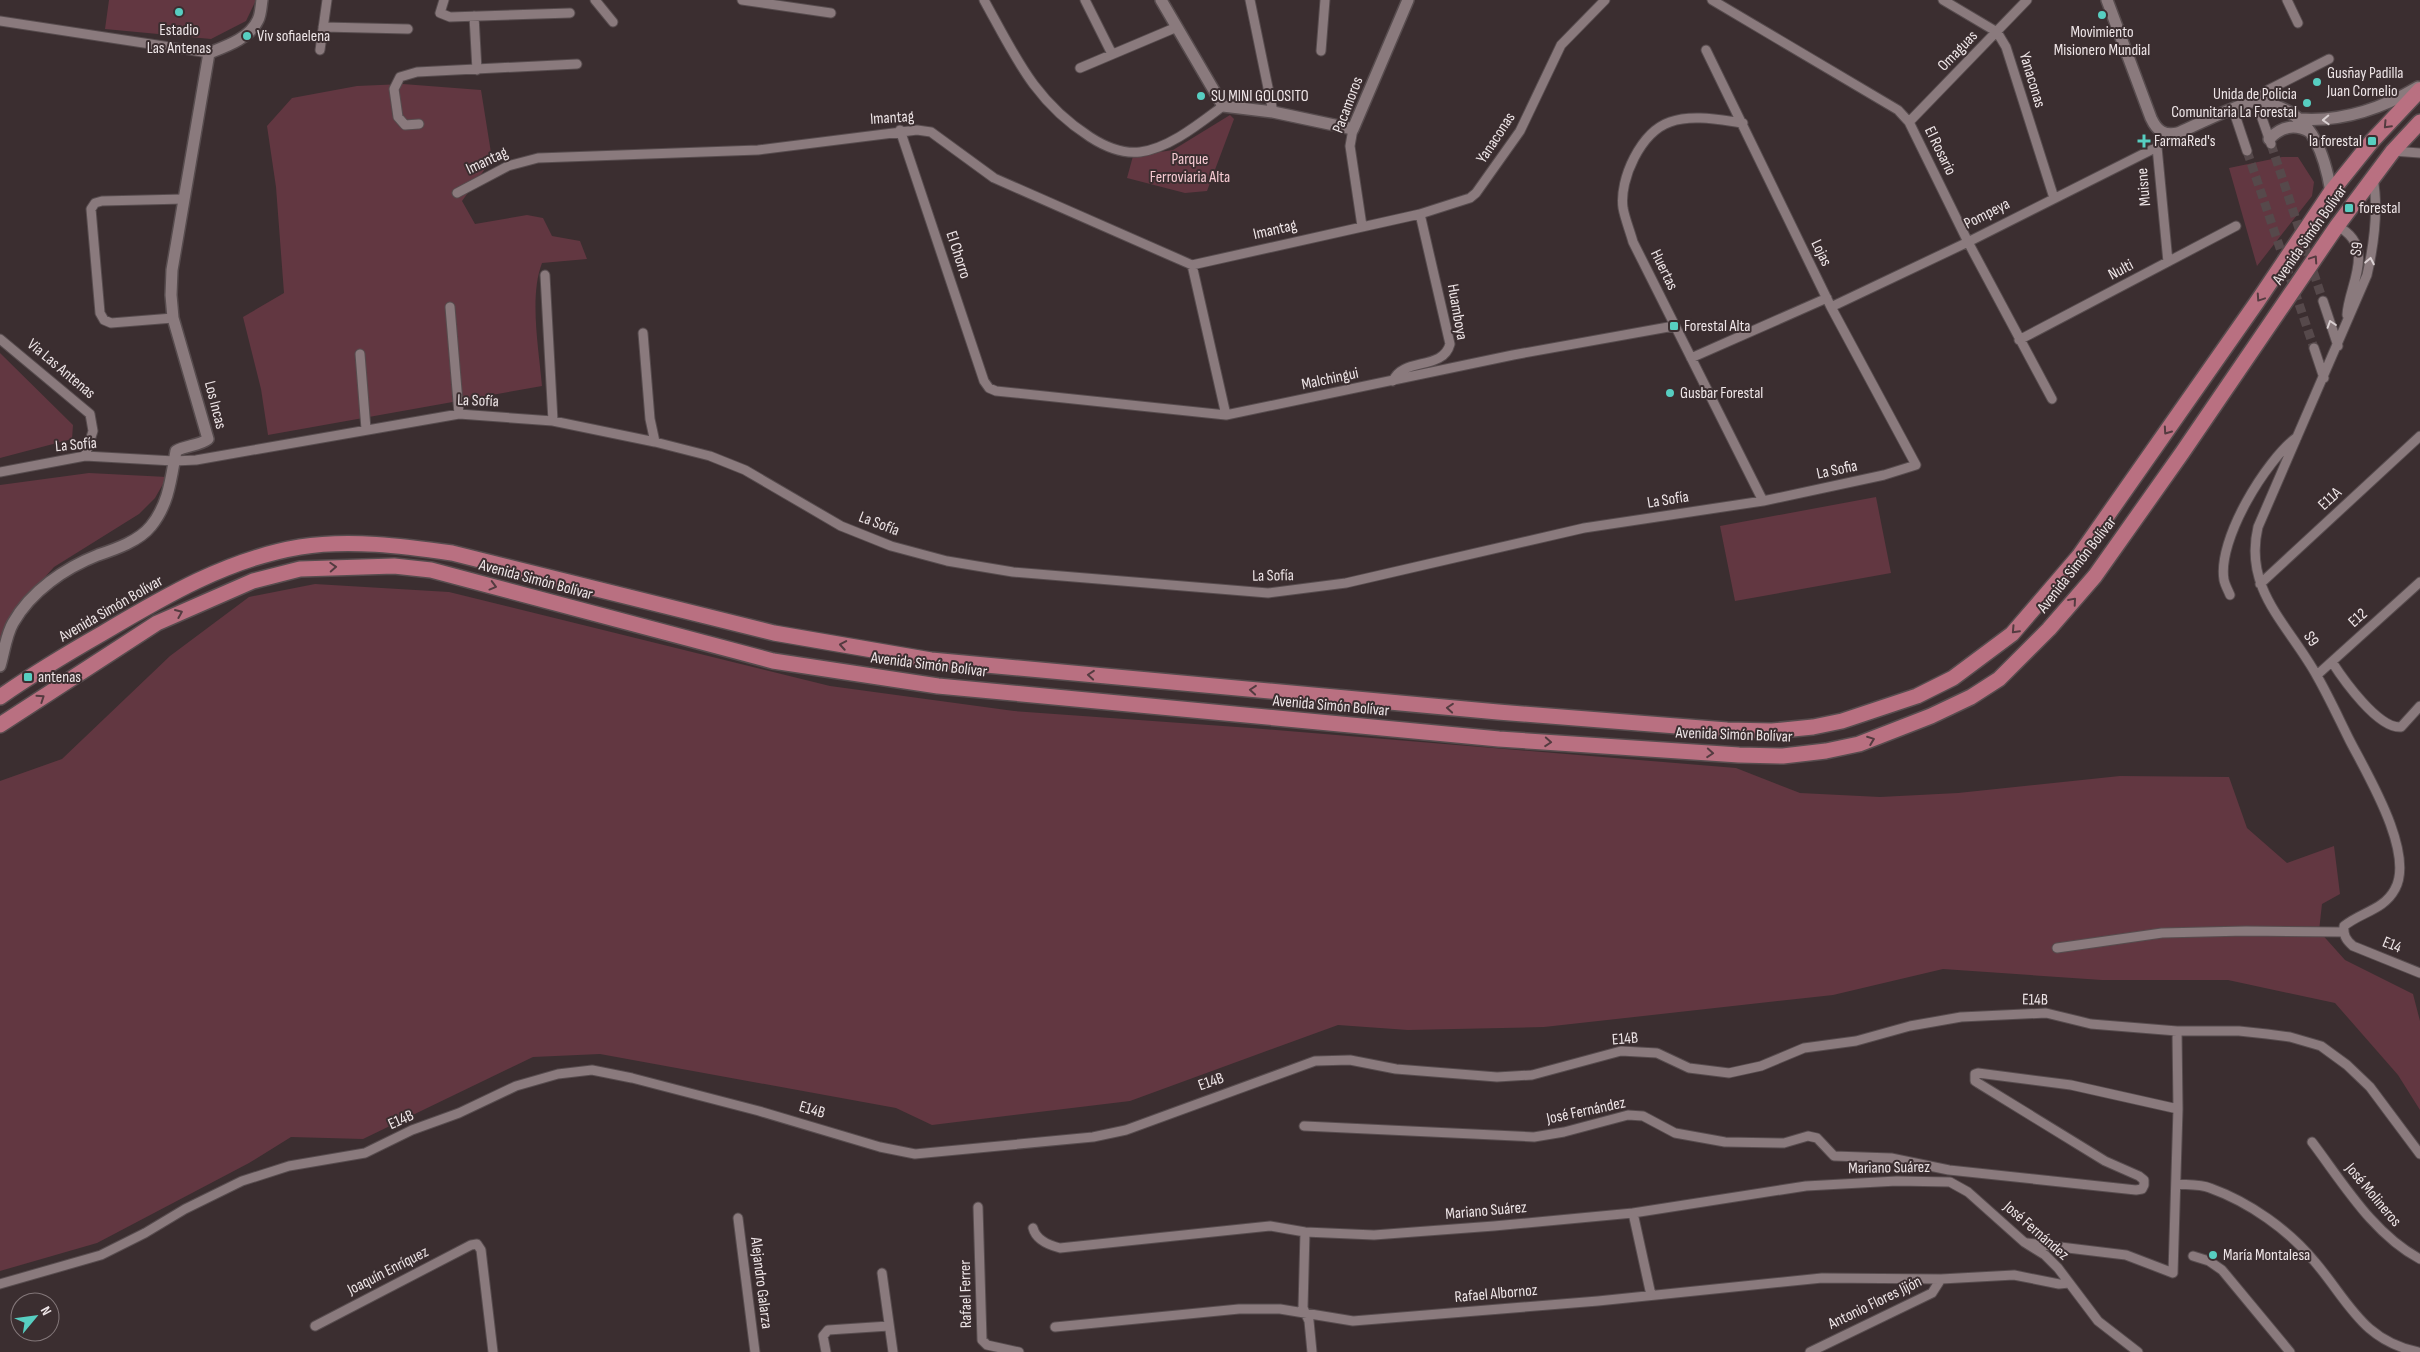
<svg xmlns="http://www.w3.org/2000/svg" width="2420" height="1352" viewBox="0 0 2420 1352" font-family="'Sofia Sans Condensed',sans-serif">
	<rect width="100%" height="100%" fill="#3b2e30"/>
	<!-- green -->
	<path fill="#623741" d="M109,0h147l-10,21 -35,18 -106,-10z
		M403,84l78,6 11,69 -30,42 13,23 52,-9 16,3 9,18 28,5 7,18 -45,4c-13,34 -3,87 0,123l-274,49 -7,-46 -18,-72 41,-24 -8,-106 -9,-61 25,-28 65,-12z
		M1230,115l4,4 -27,72 -22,2 -58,-15 6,-22 40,-6z
		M2282,157h16l16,25 -2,14 -55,70 -28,-98z
		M0,353l73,72 -1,14 -72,19z
		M89,473l78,4 -12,21 -16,16 -85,53 -43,48 -11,26v-156z
		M1876,497l15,76 -156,28 -15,-75z
		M315,584l134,8 381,94 184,25 237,17 485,40 64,25 80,4 78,-4 162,-17 109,1 18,51 40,35 47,-17 6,48 -18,10 -3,27 26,29 68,34 7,27v89l-22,-35 -63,-72 -107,-23h-126l-159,-11 -110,26 -289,32 -136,3 -70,-5 -208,76 -198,24 -36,-17 -296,-54 -67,3 -170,82 -72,-2 -42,26 -152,80 -97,28v-490l62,-22 108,-103 79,-59z"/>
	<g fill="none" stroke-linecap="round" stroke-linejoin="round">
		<!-- minor-tunnel -->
		<path stroke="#56494b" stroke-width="9" stroke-dasharray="9 4.5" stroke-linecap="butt" d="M2271,144l52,157
			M2247,151l67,197"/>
		<defs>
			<path id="minor" d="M444,0l-4,13 10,4 120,-4
				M595,0l18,22
				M742,0l89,13
				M984,0c31,56 50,101 106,137 14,9 33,17 50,15 30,-4 60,-29 83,-46
				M1085,0l27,54
				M1250,0l23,112
				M1712,0l186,110 11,12 59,120 84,157
				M1943,0l54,32 9,15 48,151
				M2287,0l11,23
				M474,16l3,54
				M0,21l209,32
				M323,27l85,2
				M320,50l7,-50
				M1321,51l4,-51
				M1080,68l97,-41
				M2233,109l14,42
				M1909,122l118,-122
				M1743,123c-23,-3 -51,-9 -73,-1 -29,10 -51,57 -47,86 2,11 7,23 10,34l130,259
				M419,124l-14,1 -7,-8 -4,-28 6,-12 17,-5 160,-8
				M1353,129l-3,17 12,80
				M900,130l84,251 5,7 7,3 230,24 287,-60 161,-29
				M2161,132l-4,15 11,115
				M2271,144l-15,-43 12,-11 61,-31
				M2393,151l27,2
				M2373,178c6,32 1,66 -6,97l-109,252c-15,63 31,98 59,149 12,21 22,43 33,65 17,33 65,112 45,148 -11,21 -34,23 -51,37 -1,9 2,14 9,20l67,27
				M457,193l51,-27 30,-8 220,-8 159,-20 14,2 63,46 198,87 228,-51 50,-16 6,-5 44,-62 41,-86 44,-45
				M2337,226c41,21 11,60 10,89
				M1192,265l34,150
				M545,275l8,146
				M2323,301l15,45
				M450,307l9,107
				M1831,307l137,-65 189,-95
				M173,318l-62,5 -7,-3 -4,-7 -9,-104 4,-6 7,-2 82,-2
				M643,333l7,86 5,23
				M0,339l90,75 3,17 -8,25
				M2019,340l217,-114
				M2314,348l10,30
				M360,354l6,75
				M1691,358l136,-60
				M1393,381c9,-24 50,-10 57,-37l-30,-130
				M0,472l85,-16 89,5 22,-1 263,-46 94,7 102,21 55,14 35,14 96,56 50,20 56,15 66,11 255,21 78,-10 238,-55 179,-27 121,-26 32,-10 -85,-158 -125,-257
				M2260,584l160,-148
				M2230,595c-2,-5 -5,-10 -6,-15 -7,-40 42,-120 73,-143
				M2332,662c11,17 46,67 69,65l19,-21
				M2317,675l103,-93
				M2057,948l105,-15 84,-2 97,1
				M1304,1126l230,11 30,-5 64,-17 15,1 32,17 50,9 59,1 24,-7 9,2 17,18 57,2 58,12 187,20 6,-1 2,-4v-5l-5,-4 -34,-15 -127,-78 -3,-2v-7l3,-1 93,12 107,24
				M2312,1142c31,41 61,92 108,117
				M2176,1184c11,1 24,0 34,4 39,14 79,42 105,74 34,40 47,78 103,90
				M978,1207l4,133 5,5 32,7
				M1633,1213l18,82
				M738,1218l17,134
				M1033,1228c3,12 15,17 27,20l210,-22 35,6 69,3 120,-9 139,-13 173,-27 91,-5 53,1 18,10 56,50 21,13 13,13 40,53 40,31
				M1305,1232l-2,76 6,13 3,31
				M2027,1243l99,12 47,18 5,-164 -1,-78
				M2193,1256l16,5 13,9 68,82
				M882,1273l11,79
				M0,1284l101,-29 44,-22 40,-24 57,-28 47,-15 76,-13 47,-23 47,-17 57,-27 42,-12 34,-4 40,8 127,33 121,36 35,7 178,-17 33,-7 189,-69 35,-1 46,9 101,8 35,-2 89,-24 36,2 32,15 40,5 32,-7 43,-18 52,-7 54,-15 51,-9 85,-4 45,11 86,7h62l28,3 23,3 31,9 26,19 23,22 50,67
				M315,1326l156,-81 6,-1 4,6 12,102
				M1055,1327l184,-18h41l73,12 245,-20 224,-23 119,1 73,-4 45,9 10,-1
				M826,1352l-3,-16 5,-6 61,-4
				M1810,1352l122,-59 9,-14"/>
			<path id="tertiary" d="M1161,0l62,106 50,6 80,17 55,-129
				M2107,0l44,118c6,13 13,18 27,15 16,-7 64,-31 79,-32 6,0 13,3 19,5 37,12 49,50 55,86
				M2300,119c43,3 81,-10 118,-32
				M2269,139c12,-12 25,-16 41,-7
				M0,666c4,-13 6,-31 13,-43 18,-32 52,-55 85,-68 18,-6 41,-14 53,-29 18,-22 20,-48 25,-75 10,-6 23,-5 32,-12l-35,-121 -2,-23 1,-25 37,-217c18,-7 41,-15 49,-33 3,-6 3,-14 4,-20"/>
			<path id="trunk" d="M0,697c33,-23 68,-44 103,-64 62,-37 125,-74 197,-86 49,-8 103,-1 152,6l322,80 157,27 567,52 229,18 45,1 41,-4 29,-6 75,-25 36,-18 59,-44 67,-78 178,-254 74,-110 41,-51 48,-51
				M0,725l157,-102 96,-42 47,-12 94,-3 37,4 342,91 165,25 561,53 240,16 44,1 43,-5 33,-7 72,-28 40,-19 28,-18 50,-50 46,-53 87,-123 155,-227 56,-75 27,-29"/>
		</defs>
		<!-- minor casing -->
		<use href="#minor" stroke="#574c4e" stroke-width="11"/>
		<!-- tertiary casing -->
		<use href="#tertiary" stroke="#574c4e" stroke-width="14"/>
		<!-- trunk casing -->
		<use href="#trunk" stroke="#574c4e" stroke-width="18"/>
		<!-- minor -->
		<use href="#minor" stroke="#8a7a7d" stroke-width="9"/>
		<!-- tertiary -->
		<use href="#tertiary" stroke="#8a7a7d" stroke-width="11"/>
		<!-- trunk -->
		<use href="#trunk" stroke="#b97081" stroke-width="15"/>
	</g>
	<!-- one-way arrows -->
	<defs><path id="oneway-chevron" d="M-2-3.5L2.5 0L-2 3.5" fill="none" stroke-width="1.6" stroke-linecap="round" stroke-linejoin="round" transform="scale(1.25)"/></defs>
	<g stroke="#dad0d2">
		<use href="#oneway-chevron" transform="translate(2326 120) rotate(178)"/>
		<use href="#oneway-chevron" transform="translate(2370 261) rotate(-79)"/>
		<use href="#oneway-chevron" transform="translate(2331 324) rotate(-108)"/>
	</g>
	<g stroke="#543b40">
		<use href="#oneway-chevron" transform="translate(2387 125) rotate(133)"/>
		<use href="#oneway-chevron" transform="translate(2314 259) rotate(-56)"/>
		<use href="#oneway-chevron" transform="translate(2260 298) rotate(124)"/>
		<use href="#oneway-chevron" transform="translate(2167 431) rotate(125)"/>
		<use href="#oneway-chevron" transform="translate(333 567) rotate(-3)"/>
		<use href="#oneway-chevron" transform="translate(493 586) rotate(15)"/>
		<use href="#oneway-chevron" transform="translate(2073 601) rotate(-49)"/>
		<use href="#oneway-chevron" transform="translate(179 613) rotate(-23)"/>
		<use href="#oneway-chevron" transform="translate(2015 630) rotate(133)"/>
		<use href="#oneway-chevron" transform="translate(843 645) rotate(-170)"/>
		<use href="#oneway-chevron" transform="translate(1091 675) rotate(-175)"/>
		<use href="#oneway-chevron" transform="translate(1253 690) rotate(-175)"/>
		<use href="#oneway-chevron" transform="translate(41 698) rotate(-34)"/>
		<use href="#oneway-chevron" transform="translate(1450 708) rotate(-175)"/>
		<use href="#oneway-chevron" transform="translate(1871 740) rotate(-21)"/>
		<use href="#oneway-chevron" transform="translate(1548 742) rotate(4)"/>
		<use href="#oneway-chevron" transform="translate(1710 753) rotate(4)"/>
	</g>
	<!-- markers -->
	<g fill="#57cec1" stroke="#3b2e30" stroke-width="2">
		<circle cx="179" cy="12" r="5"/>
		<circle cx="2102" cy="15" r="5"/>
		<circle cx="247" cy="36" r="5"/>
		<circle cx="2317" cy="82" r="5"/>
		<circle cx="1201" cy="96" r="5"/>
		<circle cx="2307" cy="103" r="5"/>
		<path d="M2141.5 133.5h5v5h5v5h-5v5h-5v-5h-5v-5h5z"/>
		<rect x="2367" y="136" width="10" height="10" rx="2.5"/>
		<rect x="2344" y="203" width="10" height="10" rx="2.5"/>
		<rect x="1669" y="321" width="10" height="10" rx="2.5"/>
		<circle cx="1670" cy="393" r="5"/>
		<rect x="23" y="672" width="10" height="10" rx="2.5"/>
		<circle cx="2213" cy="1255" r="5"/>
	</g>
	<g text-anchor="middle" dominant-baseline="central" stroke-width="4" stroke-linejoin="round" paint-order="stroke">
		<!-- poi labels -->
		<g font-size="16" fill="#eee5e7" stroke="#3b2e30" text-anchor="start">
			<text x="179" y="30" text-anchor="middle">Estadio<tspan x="179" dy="18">Las Antenas</tspan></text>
			<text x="2102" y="32" text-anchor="middle">Movimiento<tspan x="2102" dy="18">Misionero Mundial</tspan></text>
			<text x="257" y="36">Viv sofiaelena</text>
			<text x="2327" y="73">Gusñay Padilla<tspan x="2327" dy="18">Juan Cornelio</tspan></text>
			<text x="2297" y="94" text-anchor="end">Unida de Policia<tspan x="2297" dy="18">Comunitaria La Forestal</tspan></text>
			<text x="1211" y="96">SU MINI GOLOSITO</text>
			<text x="2154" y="141">FarmaRed's</text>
			<text x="2362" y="141" text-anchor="end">la forestal</text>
			<text x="2359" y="208">forestal</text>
			<text x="1684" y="326">Forestal Alta</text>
			<text x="1680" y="393">Gusbar Forestal</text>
			<text x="38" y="677">antenas</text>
			<text x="2223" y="1255">María Montalesa</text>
		</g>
		<!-- street labels -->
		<g font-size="16" fill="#eee5e7" stroke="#3b2e30">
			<text transform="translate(1958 51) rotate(-46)">Omaguas</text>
			<text transform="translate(2032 80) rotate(73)">Yanaconas</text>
			<text transform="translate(1348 105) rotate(-69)">Pacamoros</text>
			<text transform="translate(892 118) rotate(-4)">Imantag</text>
			<text transform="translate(1496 138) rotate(-57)">Yanaconas</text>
			<text transform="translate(1940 151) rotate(64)">El Rosario</text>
			<text transform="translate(487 161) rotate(-25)">Imantag</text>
			<text transform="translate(2144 187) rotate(-95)">Muisne</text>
			<text transform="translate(1987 214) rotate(-27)">Pompeya</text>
			<text transform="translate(1275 230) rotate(-13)">Imantag</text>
			<text transform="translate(2310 235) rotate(-55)">Avenida Simón Bolívar</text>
			<text transform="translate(2357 249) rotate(-82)">S9</text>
			<text transform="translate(1821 253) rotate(64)">Lojas</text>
			<text transform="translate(958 255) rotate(72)">El Chorro</text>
			<text transform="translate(1664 270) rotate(64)">Huertas</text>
			<text transform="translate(2121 270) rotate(-28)">Nulti</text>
			<text transform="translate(1457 312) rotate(80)">Huamboya</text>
			<text transform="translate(61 369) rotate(40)">Via Las Antenas</text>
			<text transform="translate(1330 379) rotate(-12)">Malchingui</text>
			<text transform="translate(478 401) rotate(2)">La Sofía</text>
			<text transform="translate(215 405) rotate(76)">Los Incas</text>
			<text transform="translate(76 445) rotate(-5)">La Sofía</text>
			<text transform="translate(1837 470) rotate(-12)">La Sofia</text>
			<text transform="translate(2330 499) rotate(-43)">E11A</text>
			<text transform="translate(1668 500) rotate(-9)">La Sofía</text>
			<text transform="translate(879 524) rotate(21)">La Sofía</text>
			<text transform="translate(2077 565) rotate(-52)">Avenida Simón Bolívar</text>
			<text transform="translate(1273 576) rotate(-1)">La Sofía</text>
			<text transform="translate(536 580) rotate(15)">Avenida Simón Bolívar</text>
			<text transform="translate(111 609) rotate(-30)">Avenida Simón Bolívar</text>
			<text transform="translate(2358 618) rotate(-42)">E12</text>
			<text transform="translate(2311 639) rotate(56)">S9</text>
			<text transform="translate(929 665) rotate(7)">Avenida Simón Bolívar</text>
			<text transform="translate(1331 706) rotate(5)">Avenida Simón Bolívar</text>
			<text transform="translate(1734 735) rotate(2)">Avenida Simón Bolívar</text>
			<text transform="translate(2392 945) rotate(22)">E14</text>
			<text transform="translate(2035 1000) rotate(1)">E14B</text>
			<text transform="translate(1625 1039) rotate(-4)">E14B</text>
			<text transform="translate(1211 1082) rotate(-19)">E14B</text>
			<text transform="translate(812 1110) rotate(16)">E14B</text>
			<text transform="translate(1586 1111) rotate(-12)">José Fernández</text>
			<text transform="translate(401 1120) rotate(-24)">E14B</text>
			<text transform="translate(1889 1168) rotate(-1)">Mariano Suárez</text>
			<text transform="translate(2373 1195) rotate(50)">José Molineros</text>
			<text transform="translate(1486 1211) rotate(-5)">Mariano Suárez</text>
			<text transform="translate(2036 1231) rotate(41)">José Fernández</text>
			<text transform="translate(388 1271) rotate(-27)">Joaquín Enríquez</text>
			<text transform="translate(761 1283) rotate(83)">Alejandro Galarza</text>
			<text transform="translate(966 1294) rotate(-91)">Rafael Ferrer</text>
			<text transform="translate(1496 1294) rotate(-5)">Rafael Albornoz</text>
			<text transform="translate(1875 1303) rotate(-26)">Antonio Flores Jijón</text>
		</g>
		<!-- park labels -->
		<g font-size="16" fill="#f6cad2" stroke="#3b2e30">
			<text x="1190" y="159">Parque<tspan x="1190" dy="18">Ferroviaria Alta</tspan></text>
		</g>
	</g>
	<!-- north arrow -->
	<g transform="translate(35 1317) rotate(61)"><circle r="24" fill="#3b2e30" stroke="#837779"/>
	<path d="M0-4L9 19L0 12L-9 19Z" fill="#57cec1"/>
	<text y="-8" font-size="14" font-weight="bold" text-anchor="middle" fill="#eee5e7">N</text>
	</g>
</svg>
